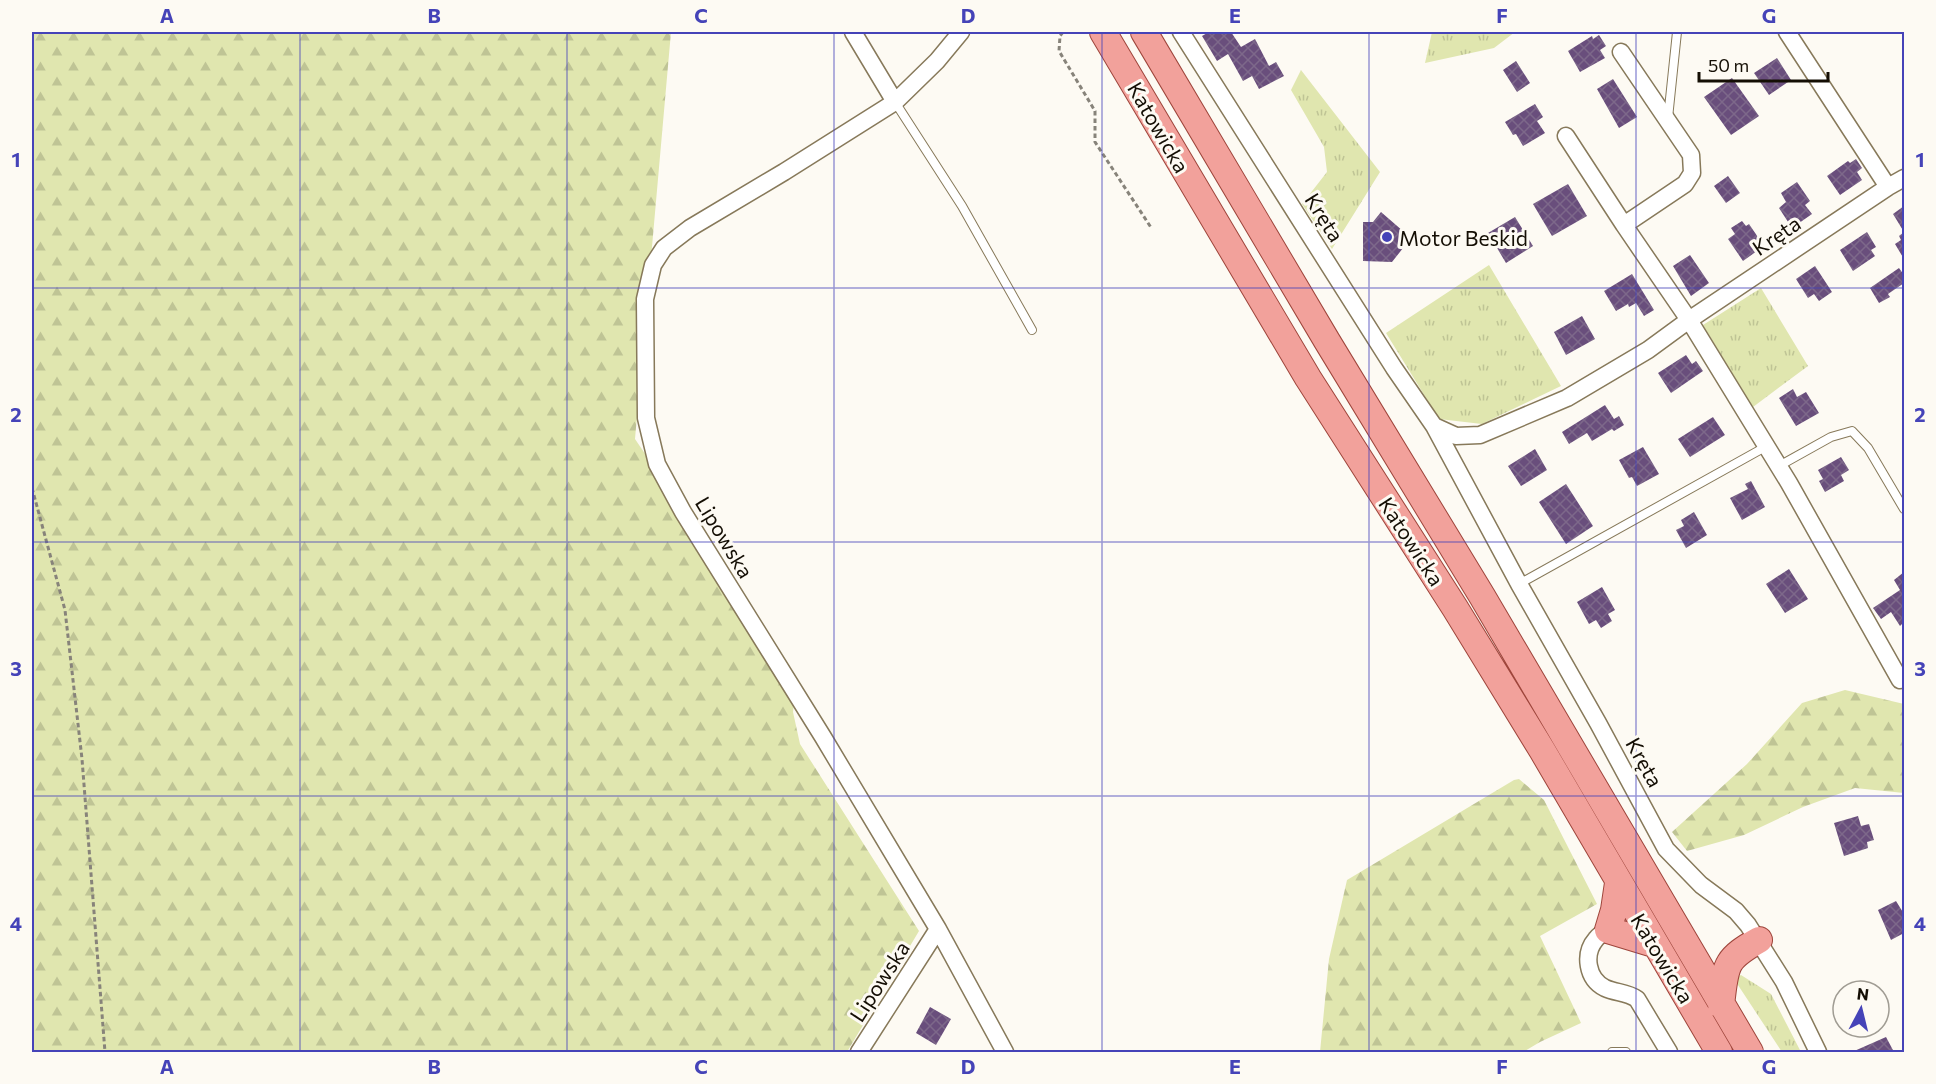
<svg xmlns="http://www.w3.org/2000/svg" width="1936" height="1084" viewBox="0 0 1936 1084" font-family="Commissioner,sans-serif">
	<defs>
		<pattern id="grass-tufts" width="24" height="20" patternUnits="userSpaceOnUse" patternTransform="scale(1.5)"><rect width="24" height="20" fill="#e0e6af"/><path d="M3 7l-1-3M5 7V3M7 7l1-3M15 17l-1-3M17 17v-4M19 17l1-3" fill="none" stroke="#bfc495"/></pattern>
		<pattern id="forest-firs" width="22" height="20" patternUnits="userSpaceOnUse" patternTransform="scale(1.5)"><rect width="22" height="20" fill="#e0e6af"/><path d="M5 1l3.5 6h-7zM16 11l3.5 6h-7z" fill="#bfc495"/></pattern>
		<pattern id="building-cross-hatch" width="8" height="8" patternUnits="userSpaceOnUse" patternTransform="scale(1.5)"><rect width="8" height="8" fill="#694e7c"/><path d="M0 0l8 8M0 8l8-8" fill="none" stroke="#7d688a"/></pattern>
	</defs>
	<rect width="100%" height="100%" fill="#fdfaf3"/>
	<!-- grass -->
	<path fill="url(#grass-tufts)" d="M1432,32h83l-21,16 -69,15z
		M1301,70l79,102 -48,77 -30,-45 25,-32 -3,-25 -33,-57z
		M1489,265l72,121 -79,38 -43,-5 -53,-86z
		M1761,288l47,78 -55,41 -50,-82z
		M1741,975l30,19 30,58h-19l-48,-73z"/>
	<!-- forest -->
	<path fill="url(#forest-firs)" d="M32,32h639l-36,407 162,239 -4,34 7,32 119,187 -72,121h-815z
		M1845,690l59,14v89l-49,-5 -52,19 -59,28 -57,16 -15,-19 75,-68 55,-61z
		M1519,779l25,21 53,104 -57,32 41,87 -41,19 -17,10h-203l9,-93 18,-79 167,-100z"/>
	<!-- building -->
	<path fill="url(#building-cross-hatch)" d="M1209,32h22l10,15 14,-8 14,27 7,-4 8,14 -25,13 -7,-13 -9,5 -15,-27 -11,7 -15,-25z
		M1599,35l7,11 -6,4 5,8 -25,14 -12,-21 24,-15 1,3z
		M1777,58l14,22 -22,15 -15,-22z
		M1516,61l14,22 -13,9 -14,-22z
		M1732,78l27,38 -28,19 -27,-38z
		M1613,79l24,38 -18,11 -22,-39z
		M1535,104l8,13 -6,4 8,12 -22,13 -7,-12 -3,1 -8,-13z
		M1856,159l6,9 -5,4 5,8 -22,15 -13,-19 21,-15 2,2z
		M1728,176l12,17 -14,10 -12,-17z
		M1797,182l13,19 -5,4 7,9 -20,14 -13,-20 7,-6 -5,-9z
		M1568,184l19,32 -35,20 -19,-32z
		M1904,206v26l-11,-18z
		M1381,212l30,26 -19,24 -29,-1v-39h10z
		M1515,217l18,29 -27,17 -18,-30z
		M1742,221l4,5 3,-2 15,22 -21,15 -15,-22 7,-5 -4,-6z
		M1867,232l9,15 -5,3 4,6 -22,15 -13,-21z
		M1904,232v27l-9,-15 6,-4 -2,-4z
		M1690,255l19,28 -18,13 -18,-30z
		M1815,266l17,26 -13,9 -5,-7 -6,4 -12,-19z
		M1899,268l5,7v8l-16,11 2,3 -11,6 -9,-15z
		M1632,274l22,36 -10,6 -8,-13 -7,4 -1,-3 -12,7 -12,-20z
		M1582,316l13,23 -29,16 -12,-23z
		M1686,355l6,9 4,-3 7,10 -32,22 -13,-20z
		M1793,389l4,8 9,-5 13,21 -23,13 -17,-28z
		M1605,405l9,14 5,-3 5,9 -10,6 -2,-2 -20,12 -5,-8 -18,11 -7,-12z
		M1713,417l12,18 -35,22 -12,-18z
		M1643,447l16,27 -22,12 -5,-9 -3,1 -10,-18z
		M1535,449l12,21 -26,16 -13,-20z
		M1841,457l8,13 -8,5 3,6 -19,11 -6,-11 4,-2 -5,-9z
		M1751,481l14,26 -23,13 -12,-22 18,-9 -3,-5z
		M1566,484l27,42 -27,18 -27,-42z
		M1694,512l13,23 -21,13 -10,-18 8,-4 -3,-6z
		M1789,569l19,30 -23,14 -19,-29z
		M1904,572v50l-4,4 -9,-14 -10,7 -8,-11 27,-18 -6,-10z
		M1602,587l13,23 -7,4 4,7 -11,7 -5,-8 -7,4 -12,-22z
		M1858,816l3,10 8,-2 5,16 -7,2 1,6 -24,8 -10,-33z
		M1896,901l8,13v19l-13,7 -13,-30z
		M930,1007l21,12 -15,26 -20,-12z
		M1886,1037l8,15h-42z"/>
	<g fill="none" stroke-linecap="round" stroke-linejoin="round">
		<defs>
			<path id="lane" d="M895,102l67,104 70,124
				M1668,118l9,-86
				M1779,466l52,-29 21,-6 16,17 36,61
				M1519,584l248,-138
				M1612,1052h14"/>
			<path id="street" d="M853,32l42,70
				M1181,32l213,336 40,58 22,10 24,-1 87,-37 81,-48 41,-30 199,-133 16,-9
				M1787,32l101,155
				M1621,52l70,103 1,18 -7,11 -61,41 65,95 100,163 111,197
				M1566,136l58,89
				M1434,426l85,158 79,139 68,126 35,36 35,26 12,14 36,57 34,70
				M938,929l67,123
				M1608,930c-4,2 -9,5 -12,9 -13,15 -9,40 9,49 11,5 22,4 32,11l32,53
				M859,1052l79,-123 -115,-192 -140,-225 -26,-48 -11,-46 -1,-119 8,-34 11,-17 26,-20 94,-56 111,-70 42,-41 24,-29"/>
			<path id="primary" d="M1103,32l205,346 147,230 87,142 177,302
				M1144,32l183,309 155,255 268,456
				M1618,883l-4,27 -6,20 46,14
				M1721,1005c5,-39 2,-45 38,-65"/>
		</defs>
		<!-- lane casing -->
		<use href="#lane" stroke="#87795a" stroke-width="10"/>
		<!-- street casing -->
		<use href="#street" stroke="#87795a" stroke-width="19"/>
		<!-- primary casing -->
		<use href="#primary" stroke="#9e453b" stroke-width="28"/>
		<!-- path -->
		<path stroke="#87837a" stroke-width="3" stroke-dasharray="4.5 3" stroke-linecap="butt" d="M1063,32l-3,4 -1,15 36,60v31l57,87
			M32,488l33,122 17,149 23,293"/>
		<!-- lane -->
		<use href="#lane" stroke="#fff" stroke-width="8"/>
		<!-- street -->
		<use href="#street" stroke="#fff" stroke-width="16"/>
		<!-- primary -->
		<use href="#primary" stroke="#f2a19b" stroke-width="26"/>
	</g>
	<!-- grid -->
	<path fill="none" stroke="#4543b8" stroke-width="1.5" stroke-opacity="0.55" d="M300,32v1020M567,32v1020M834,32v1020M1102,32v1020M1369,32v1020M1636,32v1020M32,288h1872M32,542h1872M32,796h1872"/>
	<!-- markers -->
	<circle fill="#4543b8" stroke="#fdfaf3" stroke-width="2" cx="1387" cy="237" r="6"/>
	<g text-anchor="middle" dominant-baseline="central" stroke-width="6" stroke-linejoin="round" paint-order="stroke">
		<!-- street labels -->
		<g font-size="21" fill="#140e04" stroke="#fdfaf3">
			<text transform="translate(1159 127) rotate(60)">Katowicka</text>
			<text transform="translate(1325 217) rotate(58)">Kręta</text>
			<text transform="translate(1776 235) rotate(-34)">Kręta</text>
			<text transform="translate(725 537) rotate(59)">Lipowska</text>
			<text transform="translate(1412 541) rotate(57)">Katowicka</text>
			<text transform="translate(1645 762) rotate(61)">Kręta</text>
			<text transform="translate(1663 958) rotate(59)">Katowicka</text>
			<text transform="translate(879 981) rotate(-57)">Lipowska</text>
		</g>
		<!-- poi labels -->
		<g font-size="21" fill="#140e04" stroke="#fdfaf3" text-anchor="start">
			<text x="1399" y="237">Motor Beskid</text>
		</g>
	</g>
	<!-- border -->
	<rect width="1936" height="1084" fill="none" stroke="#fdfaf3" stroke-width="66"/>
	<!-- north arrow -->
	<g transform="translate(1861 1009) rotate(7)"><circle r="28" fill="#fdfaf3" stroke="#a09c93" stroke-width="1.5"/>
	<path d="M0-4.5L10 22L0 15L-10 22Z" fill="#4543b8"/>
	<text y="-9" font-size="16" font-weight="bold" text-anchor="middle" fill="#140e04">N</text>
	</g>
	<!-- scale -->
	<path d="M1699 72v9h129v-9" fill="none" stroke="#140e04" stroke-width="3"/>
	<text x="1708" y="72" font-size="18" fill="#140e04" stroke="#fdfaf3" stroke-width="4.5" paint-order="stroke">50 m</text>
	<rect x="33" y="33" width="1870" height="1018" fill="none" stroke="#4543b8" stroke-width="2"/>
	<g font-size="20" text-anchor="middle" font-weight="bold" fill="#4543b8">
		<text x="167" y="23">A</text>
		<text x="434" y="23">B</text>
		<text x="701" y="23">C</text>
		<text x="968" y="23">D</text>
		<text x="1235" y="23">E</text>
		<text x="1502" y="23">F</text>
		<text x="1769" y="23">G</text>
		<text x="16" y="167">1</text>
		<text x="1920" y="167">1</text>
		<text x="16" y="422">2</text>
		<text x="1920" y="422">2</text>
		<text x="16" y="676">3</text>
		<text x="1920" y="676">3</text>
		<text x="16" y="931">4</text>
		<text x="1920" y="931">4</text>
		<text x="167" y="1074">A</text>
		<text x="434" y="1074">B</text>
		<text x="701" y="1074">C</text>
		<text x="968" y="1074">D</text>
		<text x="1235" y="1074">E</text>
		<text x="1502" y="1074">F</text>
		<text x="1769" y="1074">G</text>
	</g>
</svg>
